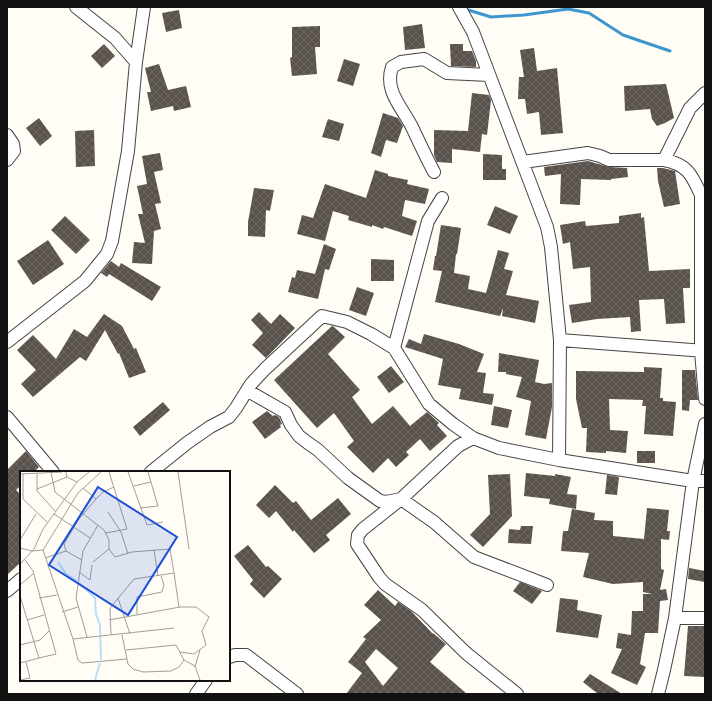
<svg xmlns="http://www.w3.org/2000/svg" width="712" height="701" viewBox="0 0 712 701" font-family="Georgia,serif">
	<defs>
		<pattern id="building-cross-hatch" width="8" height="8" patternUnits="userSpaceOnUse"><rect width="8" height="8" fill="#5a524d"/><path d="M0 0l8 8M0 8l8-8" fill="none" stroke="#6d6662"/></pattern>
	</defs>
	<rect width="100%" height="100%" fill="#fffdf5"/>
	<g fill="none" stroke-linecap="round" stroke-linejoin="round">
		<!-- stream -->
		<path stroke="#3f96cf" stroke-width="3" d="M465,9l26,8 33,-2 44,-6 21,4 34,22 47,16"/>
	</g>
	<!-- building -->
	<path fill="url(#building-cross-hatch)" fill-rule="evenodd" d="M179,10l3,18 -16,4 -4,-19z
		M422,24l3,24 -20,2 -2,-23z
		M320,26v21h-5l2,27 -25,2 -2,-18 2,-1v-30z
		M104,44l11,12 -13,12 -11,-12z
		M450,44h13v7h9l4,10v6l-25,-1z
		M534,48l3,23 20,-3 6,65 -22,2 -2,-23 -12,2 -2,-15h-7l1,-22h5l-4,-27z
		M344,59l16,5 -7,22 -16,-5z
		M159,64l9,26 18,-4 5,21 -17,4 -1,-5 -22,5 -4,-19h4l-6,-24z
		M666,84l8,34 -9,5 -8,3 -5,-7 -2,-10 -25,2 -1,-25z
		M472,93l17,2 2,5 -4,35 -5,-1 -2,18 -28,-3v14l-15,-1 -3,-7v-25l34,1z
		M383,113l15,5 5,8 -6,17 -11,-3 -5,17 -10,-4z
		M39,118l13,18 -12,10 -14,-18z
		M328,119l16,5 -5,17 -17,-4z
		M94,130l1,36 -19,1 -1,-36z
		M160,153l3,17 -9,2 7,31 -6,1 6,25 -7,2 -2,33 -20,-1 2,-21 11,1 -7,-29h5l-6,-28 10,-2 -5,-28z
		M483,154l19,1v14h4v11h-23z
		M588,161l21,6 18,1 1,9 -17,2v1l-30,-1 -1,26 -20,-1 1,-30 -16,2 -1,-9z
		M657,168h6l12,3 5,33 -16,3 -6,-26z
		M375,170l13,4v2l20,4 -1,4 22,5 -4,15 -20,-4 -3,16 15,5 -5,15 -28,-9 -1,2 -11,-4v2l-24,-7 1,-4 -16,-5 -8,30 -28,-7 5,-19 11,3 12,-34 41,14z
		M254,188l20,2 -4,21 -4,-1 -1,27 -17,-1v-14z
		M495,206l23,10 -8,18 -23,-9z
		M641,213v5l3,-1 5,54 41,-2v19h-7l2,35 -19,1 -2,-25 -25,1 2,31 -10,1 -1,-15 -33,2 -25,4 -3,-18 22,-3 -1,-35 -17,2 -3,-27 -7,2 -3,-19 25,-4 1,5 33,-3v-7z
		M65,216l25,24 -14,14 -25,-24z
		M441,225l20,3 -4,26h-1l-2,19 16,3 -2,13 18,4 12,-43 11,3 -5,16 9,2 -7,24 33,6 -4,22 -33,-7 1,-8 -3,8 -65,-14 7,-31 -9,-1 2,-14h1z
		M48,240l16,24 -31,21 -16,-24z
		M324,244l12,5 -7,21 -4,-1 -7,30 -30,-7 4,-15 3,1 2,-8 18,4z
		M371,259l23,1v21h-23z
		M111,261l8,6 2,-4 40,24 -9,14 -43,-27 -2,3 -6,-4z
		M357,287l17,6 -8,23 -17,-6z
		M259,312l12,12 9,-10 15,14 -29,30 -14,-13 11,-12 -12,-13z
		M104,314l18,12 12,23 2,-1 10,24 -17,6 -10,-25 -1,1 -13,-24 -19,31 -6,-4 -47,40 -12,-13 15,-14 -19,-20 16,-15 23,24 18,-30 13,8z
		M332,326l2,1 11,10 -17,17 32,36 -8,7 20,27 21,-18 17,20 17,-14 12,11 -2,2 10,11 -17,15 -10,-12 -14,13 3,3 -13,12 -8,-9 -15,15 -26,-26 7,-6 -20,-28 -17,15 -43,-48z
		M424,334l35,10 25,10 -7,18 9,1 -3,20 11,1 -2,11 -33,-6 2,-10 -23,-4 5,-26 -38,-12 4,-8 12,5z
		M499,353l40,7 -4,22 9,2 8,-1v24l-6,32 -21,-4 6,-34 -15,-4 6,-20 -16,-3v-2h-8z
		M391,366l13,16 -15,11 -12,-16z
		M644,367l18,1 -2,30h3v3l13,1 -3,34 -29,-2 2,-28h-4l1,-6 -34,-1 1,31 18,1 -2,22 -20,-2v2l-20,-1 1,-24h-5l-6,-29v-28l68,1z
		M682,370h13l3,30h-8l-1,11 -7,-1z
		M163,402l7,8 -30,26 -7,-9z
		M494,406l18,4 -4,18 -17,-3z
		M267,411l6,5 2,-1 4,2 3,7 -2,1 1,2 -16,12 -13,-17z
		M26,451l13,16 -5,5h-13v13l-5,5 5,5v67l-14,13v-105z
		M637,451h18v12h-18z
		M526,473l29,3v-2l16,3 -4,17 10,1 -1,14 -27,-5 1,-5 -26,-3z
		M510,474l2,42 -29,31 -13,-12 20,-21 -2,-39z
		M607,475l12,2 -2,18 -12,-1z
		M275,485l18,18 3,-2 15,19 27,-22 13,16 -25,21 4,5 -16,13 -20,-23 -1,2 -17,-21 -7,7 -13,-13z
		M647,508l22,2 -2,21h3l-1,9 -8,-1v30l3,1 -4,20 6,-1 2,11 -8,1 -2,32h-13l-5,31 6,3 -9,18 -26,-12 11,-24 -6,-1 2,-15 13,2 1,-24h11v-17h9l-9,-2v-10l-30,2 -30,-7 6,-24 -28,-2 2,-20h5l4,-22 23,4 -1,7 19,1v15l31,3z
		M521,526h12l-2,18 -23,-1 1,-14 11,1z
		M248,545l18,22 2,-1 14,13 -18,19 -14,-14 3,-4 -19,-24z
		M689,568l16,3v11l-17,-3z
		M520,582l22,9 -10,13 -19,-13z
		M378,590l17,16 3,-4 13,9 22,23v-1l13,11 -16,18 37,32h-121l16,-21 -14,-11 18,-23 -3,-2 18,-17 -17,-15zM376,649l22,19 -15,18 -18,-24z
		M560,598l18,2 -1,10 25,5 -4,23 -42,-6z
		M688,626h17v51l-21,-1z
		M590,674l32,20h-24l-15,-12z"/>
	<g fill="none" stroke-linecap="round" stroke-linejoin="round">
		<defs>
			<path id="street" d="M76,7l39,31 21,24
				M459,7l14,25 74,195 4,20 9,93 -1,120
				M7,135l6,9 1,7 -7,9
				M664,160l26,-52 15,-15
				M523,162l65,-9 12,3 9,4h55c23,4 28,15 37,35v156l4,48
				M434,172c-8,-15 -15,-30 -22,-45 -10,-20 -28,-36 -20,-60l9,-5 23,-3 23,14 42,2
				M560,340l145,11
				M7,342l78,-61 22,-27 5,-13 16,-90 8,-89 8,-55
				M394,348l34,-127 14,-23
				M248,391l37,21 6,13 8,11 9,7 10,7 30,28 32,23 6,1 15,-3 33,23 40,35 73,28
				M7,417l46,55
				M473,438l-15,8 -57,53 -38,30 -5,6 -1,9 22,33 6,7 37,26 44,43 51,41
				M151,472l36,-29 23,-16 19,-10 7,-9 15,-24 14,-15 57,-53 25,6 24,12 23,14 35,56 24,20 20,14 26,10 60,12 134,21h12
				M7,591l14,-12
				M675,618h30
				M229,657l6,-2h11l51,39
				M196,694l10,-14
				M658,694l6,-24 11,-52 18,-137 12,-57"/>
		</defs>
		<!-- street casing -->
		<use href="#street" stroke="#444" stroke-width="14"/>
		<!-- street -->
		<use href="#street" stroke="#fff" stroke-width="12"/>
	</g>
	<!-- overview -->
	<g transform="translate(20 471)">
		<rect width="210" height="210" fill="#fffdf5"/>
		<path fill="none" stroke="#b9e0f7" stroke-width="2" d="M38,91l8,12 11,7M59,112l16,15 1,16 4,11 1,35M75,209l5,-17"/>
		<path fill="none" stroke="#a09f9a" stroke-width="1" d="M31,1l4,20 49,38 5,10v9l6,8 17,-5 38,-3 4,24 -40,6 -24,29 1,27M46,1l1,5 10,5M81,1l-23,21 -35,57 30,89 101,-11M108,1l19,53 16,-3M158,1l11,77M17,2v18l18,20M0,3l42,-2M3,3v25l24,23M114,15l17,-4M63,17l13,11M17,18l30,-12M120,37l18,-2 -10,-34M88,41l13,20 7,22M34,43l36,24M86,62l21,-4 -18,-57M0,69l16,-26M0,77l12,3 11,-1M134,79l4,26M25,87l21,-7M5,89l8,11 23,83 -17,4M62,89l-16,-9 -2,-7 15,-25 17,-20 7,-7 11,-5M73,91l16,-13M0,93l14,-15 9,-20 34,-47 12,-10M59,101l11,8 2,-15M154,102l5,34h17l13,10 -7,14 4,14 -12,9 -14,-2M0,114l13,-11M0,125l19,62 -19,5M19,127l18,-3M98,127l12,36M42,141l16,-5M117,143v-17l25,-5 2,-7 -3,-9M7,149l17,-5M89,149l71,-13M102,164l6,29 5,5 10,3 28,-1 8,-4 5,-7 -8,-15 -50,5M67,166l-11,-39 7,-47 15,-26M53,168l5,21 4,3 45,-4M0,174l20,-5 9,-9M164,189l11,6 5,14M175,196l5,-17M0,209l10,-2 -4,-16"/>
		<path fill="#1d4ed8" fill-opacity="0.15" stroke="#1d4ed8" stroke-width="2" d="M78,16l79,50 -49,78 -79,-50z"/>
		<rect width="210" height="210" fill="none" stroke="#111" stroke-width="2"/>
	</g>
	<!-- border -->
	<rect width="712" height="701" fill="none" stroke="#111111" stroke-width="16"/>
</svg>
